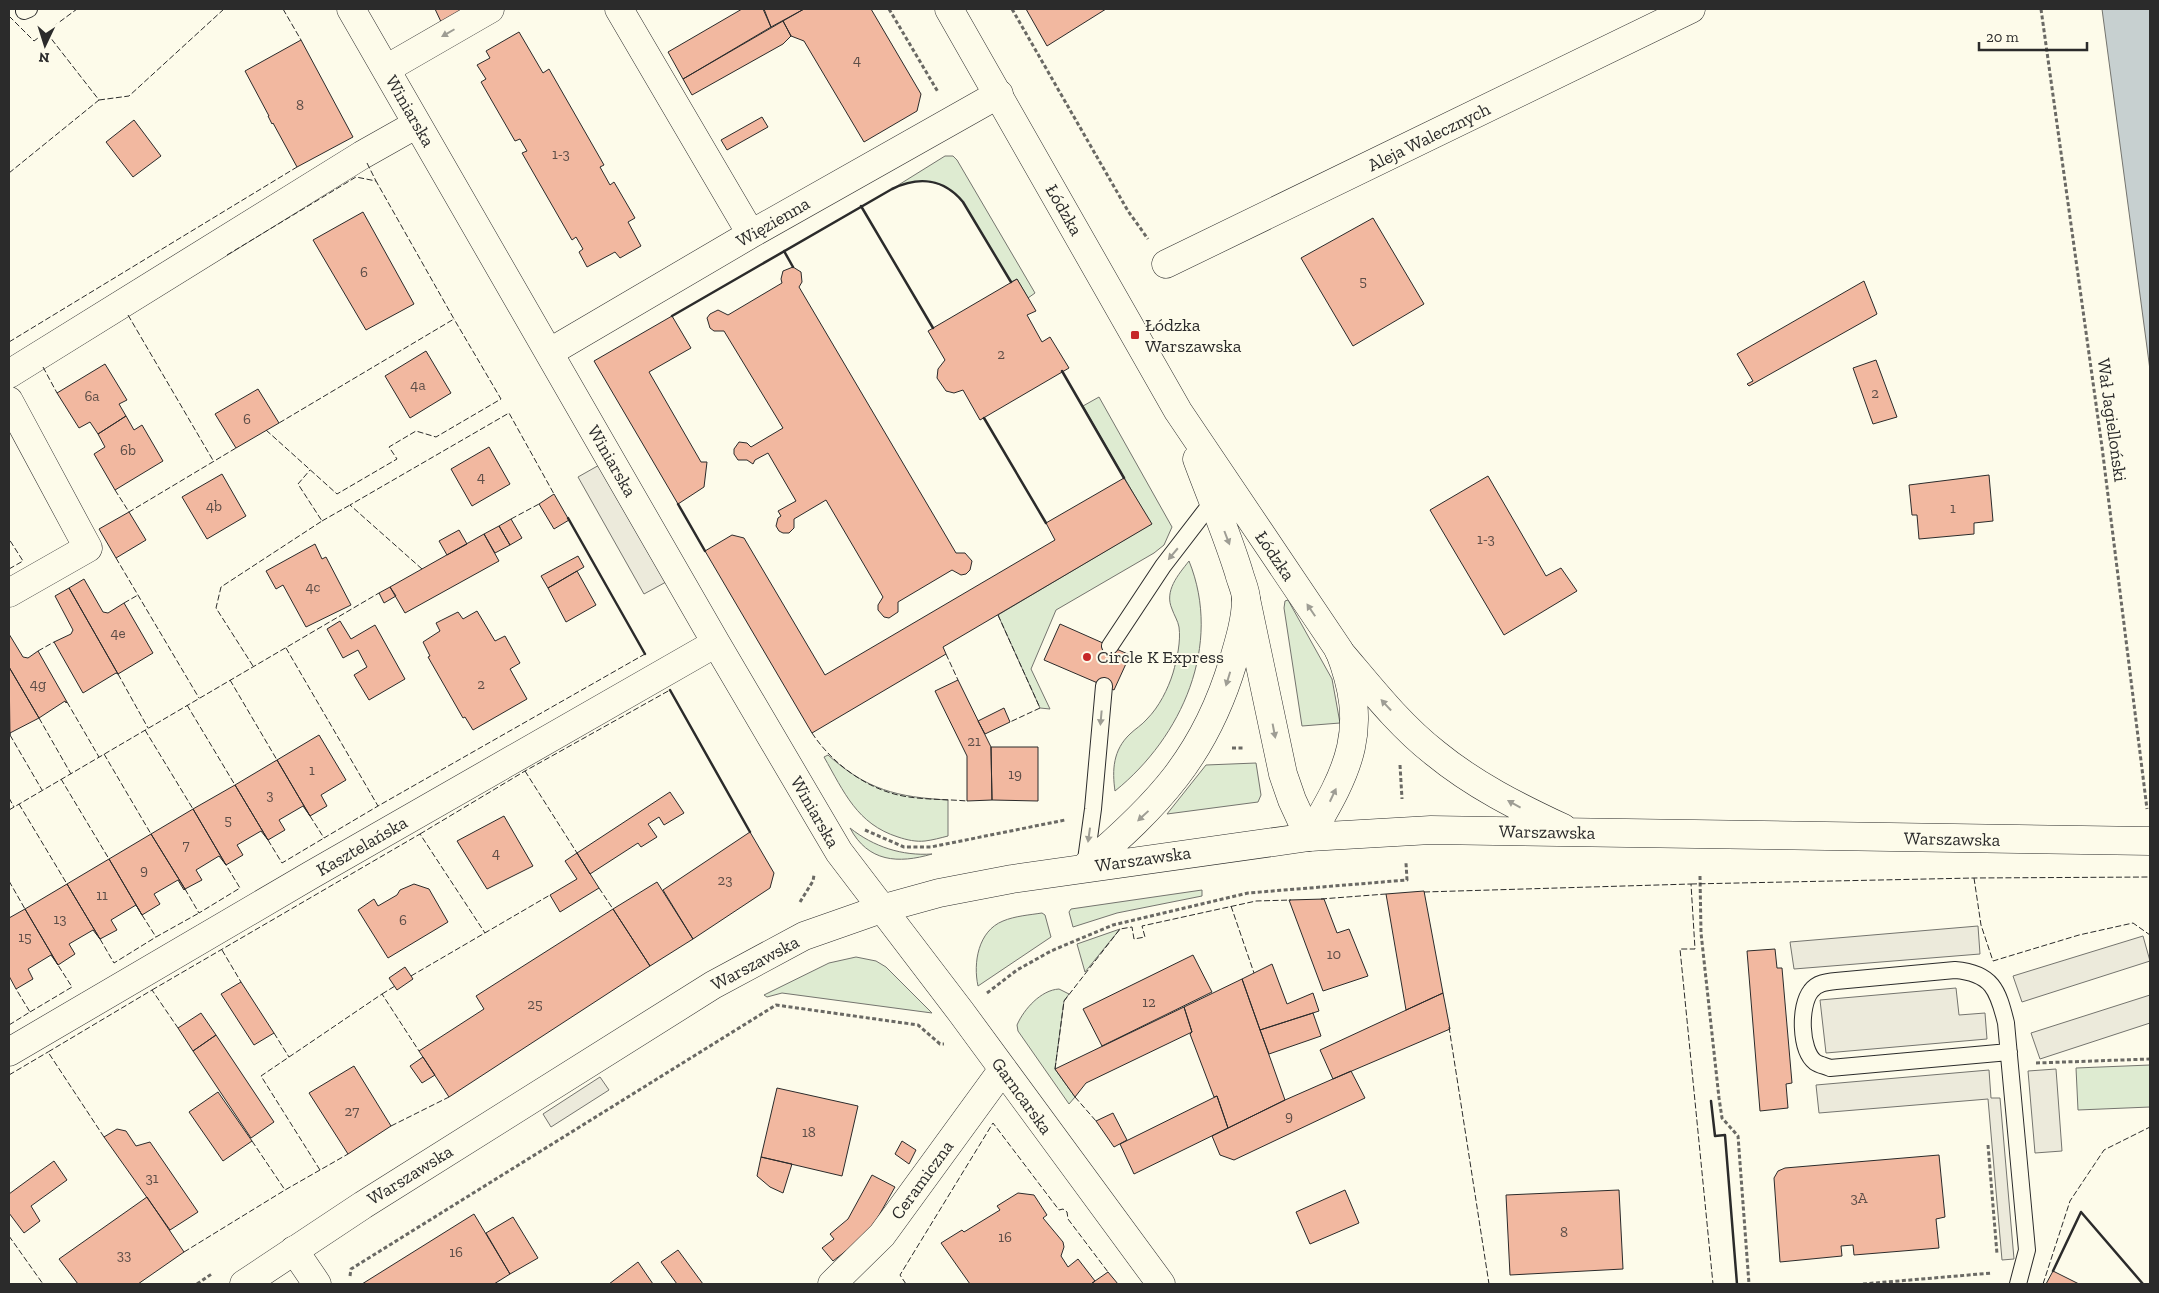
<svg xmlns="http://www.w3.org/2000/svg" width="2159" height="1293" viewBox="0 0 2159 1293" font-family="'Zilla Slab',serif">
	<rect width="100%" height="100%" fill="#fdfbea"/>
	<!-- green -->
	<path fill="#deebd1" stroke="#74746e" d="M945,156h8l4,4 78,133 -7,5 -11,-19 -6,3 -48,-80c-19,-23 -44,-26 -71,-13z
		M1099,397l73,130 -8,18 -10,8 -98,57 -25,59 19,40 -10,-1 -42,-93 153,-91 -68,-118z
		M1189,561c34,84 -7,176 -74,230 -3,-21 -2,-41 15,-57 5,-5 12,-9 17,-15 12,-12 21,-30 26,-46 4,-14 8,-32 6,-46 -1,-6 -5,-12 -7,-18 -8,-18 6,-34 17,-48z
		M1288,600l44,79 8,44 -38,3 -18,-118 1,-7z
		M828,755c39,35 69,42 120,45v36c-8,2 -15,4 -23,5 -9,1 -18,-1 -27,-4 -41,-13 -54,-45 -74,-80z
		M1256,763l5,32 -3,7 -91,12 39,-49z
		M850,828c24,19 52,28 82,26 -34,10 -64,8 -82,-26z
		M1202,890v6l-85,17 -44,14 -4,-15 2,-3z
		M1042,913l3,2 6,22 -73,49c-5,-23 0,-55 25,-65 12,-5 26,-6 39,-8z
		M1120,929l-35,43 -8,-28z
		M856,957l20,4 10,6 46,46 -150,-20 -15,4 -3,-2 65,-32z
		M1059,989l10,5 -5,7 -9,68 20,28 -6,7 -51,-73 -1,-6c7,-16 24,-35 42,-36z
		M2150,1065v42l-72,3 -2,-42z"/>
	<!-- parking -->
	<path fill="#eceadb" stroke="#74746e" d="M601,464l65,118 -22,12 -66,-117z
		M1978,926l2,28 -186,15 -4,-27z
		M2143,936l7,25 -128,41 -9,-26z
		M1956,988l3,27 26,-2 2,26 -161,14 -6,-53z
		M2150,995v28l-110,36 -9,-26z
		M2056,1069l6,82 -27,2 -7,-82z
		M1989,1070l2,28h9l14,161 -12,1 -14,-161 -169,14 -3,-28z
		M600,1077l9,13 -58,37 -8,-13z"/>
	<!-- water -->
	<path fill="#c7d0d0" stroke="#74746e" d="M2102,9h48v361z"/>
	<!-- building -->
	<path fill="#f2b8a0" stroke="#2b2b2b" d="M435,9h38l-30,17z
		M742,9h21l8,18 -88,52 -15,-27z
		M764,9h40l-33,18z
		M804,9h67l50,85 -4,17 -53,31 -60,-101 -13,-5 -8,-15z
		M1026,9h80l-59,37z
		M783,21l8,15 -8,8 -91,51 -9,-16z
		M519,32l24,41 6,-4 55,96 -4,2 10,18 4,-3 21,36 -7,4 13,24 -21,12 -5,-6 -28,15 -8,-15 4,-3 -7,-12 -4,3 -50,-87 5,-2 -7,-12 -5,2 -34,-59 5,-3 -9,-14 13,-7 -4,-7z
		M301,40l52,97 -56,30 -24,-44 -1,1 -4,-8h1l-24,-45z
		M762,117l6,10 -41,23 -6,-10z
		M134,120l27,36 -28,21 -27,-35z
		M363,212l51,92 -48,26 -53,-90z
		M1373,218l51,86 -71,42 -52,-88z
		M793,267l8,5 1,10 -3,5 157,266h9l7,8 -2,9 -4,4 -5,1 -9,-5 -54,32v10l-9,6 -5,-1 -6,-7v-5l5,-8 -57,-97 -32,19v9l-5,5h-6l-4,-2 -3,-5 2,-8 3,-2 -3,-5 18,-10 -28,-48 -13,7 -2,4 -6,-4h-9l-4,-6v-5l5,-7 8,1 4,4 32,-19 -59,-97h-10l-4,-3 -3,-10 3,-4 8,-4 10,5 54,-32 -1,-4 2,-8z
		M1017,279l19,32 -9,4 15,27 8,-5 19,31 -89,52 -17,-30 -9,3 -8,-2 -9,-13 1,-9 7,-9 -17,-29z
		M1864,281l13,33 -128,72 -2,-2 6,-3 -16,-27z
		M672,316l19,32 -42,24 52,90h6l-3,25 -26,17 -84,-143z
		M426,351l25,42 -41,25 -25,-42z
		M1876,360l21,57 -24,7 -20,-56z
		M105,364l22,36 -8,4 7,12 -28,18 -8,-12 -11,6 -22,-35z
		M258,389l21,34 -43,25 -21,-34z
		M126,416l8,14 8,-5 21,36 -48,29 -21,-36 11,-7 -7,-13z
		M489,447l21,37 -38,22 -21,-37z
		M222,474l24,42 -39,23 -25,-42z
		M1989,475l4,46 -19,2v11l-55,5 -2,-24h-5l-3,-30z
		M1488,476l58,100 15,-8 16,23 -73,44 -74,-125z
		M1124,478l28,46 -209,123 3,7 -134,79 -107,-182 27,-16 12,3 81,137 230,-135 -9,-17z
		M554,494l15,26 -15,9 -15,-25z
		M129,512l17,28 -30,18 -17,-29z
		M511,519l11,19 -12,7 -11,-19z
		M499,526l11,19 -15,8 -11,-19z
		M459,530l8,14 -20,11 -8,-14z
		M484,534l15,27 -94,52 -15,-26z
		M315,544l7,15 4,-2 25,48 -45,22 -23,-42 -7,4 -10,-18z
		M578,556l6,11 -36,21 -7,-12z
		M577,571l19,34 -30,17 -18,-34z
		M84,579l19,33 5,1 16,-10 29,50 -35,21 -49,-86z
		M390,587l6,9 -12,7 -5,-10z
		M69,588l49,86 -2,-1 -33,20 -29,-51 17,-8 2,-4 -18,-34z
		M477,611l18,30 10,-5 15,27 -10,6 17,30 -54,31 -8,-13 -2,1 -35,-61 2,-1 -7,-14 17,-11 -4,-8 22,-11 5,7z
		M340,621l11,18 24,-14 30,54 -36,21 -15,-25 13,-8 -9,-17 -15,8 -16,-29z
		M1060,624l70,31 -16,35 -70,-30z
		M9,634l14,23 5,1 10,-7 29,51 -1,1 -1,-2 -26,17 -30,-51z
		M9,667l30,51 -29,15v2z
		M958,680l33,67 1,53 -25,1v-45l-32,-65z
		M1004,708l6,14 -25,12 -7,-13z
		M319,735l27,45 -25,15 6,11 -17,10 -33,-56z
		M991,747h47v54l-46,-1z
		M277,760l33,56 -7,-10 -24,14 6,10 -17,10 -33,-55z
		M235,785l33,55 -7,-9 -24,14 6,10 -17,10 -33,-56z
		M670,792l14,21 -20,12 -5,-8 -11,7 9,13 -16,10 -3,-4 -48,31 -13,-21z
		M193,809l33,56 -7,-9 -23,14 6,10 -17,9 -34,-55z
		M504,816l29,50 -46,23 -30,-48z
		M750,832l24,41 -4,15 -77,51 -30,-49z
		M151,834l34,55 -1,1 -6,-10 -24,14 6,10 -18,11 -33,-56z
		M577,853l22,35 -39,24 -10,-17 27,-16 -12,-18z
		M109,859l33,56 -6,-10 -25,15 6,10 -17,9 -33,-55z
		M657,882l36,57 -43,27 -37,-57z
		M67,884l33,55 -7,-9 -24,14 6,10 -17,11 -33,-56z
		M414,884l15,5 19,33 -60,36 -30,-48 16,-11 4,7 19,-11 3,-5z
		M1424,891l19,102 -37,17 -20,-116z
		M1324,899l13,34 12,-4 19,47 -45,15 -34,-91z
		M25,909l33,56 -7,-10 -23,14 5,10 -17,10 -7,-13v-58z
		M613,909l37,57 -201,131 -30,-46 65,-42 -8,-13z
		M1775,949l2,19h5l10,115 -6,1 2,24 -28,3 -13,-160z
		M1193,955l19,37 -110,54 -19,-37z
		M1272,964l15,40 26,-11 6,18 -59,19 -18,-51z
		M405,967l8,12 -16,11 -8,-12z
		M1242,979l43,121 -57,28 -11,-32 -3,1 -24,-63 2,-2 -8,-25z
		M241,982l33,51 -20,12 -33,-51z
		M1443,993l7,36 -117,50 -13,-29z
		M1184,1007l8,25 -106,51 -11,14 -20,-28z
		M201,1013l15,22 -23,16 -15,-23z
		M1313,1013l8,23 -52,18 -9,-24z
		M216,1035l58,87 -23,16 -58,-87z
		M423,1057l12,18 -13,8 -12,-17z
		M354,1066l37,60 -43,28 -39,-61z
		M1351,1071l14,27 -131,62 -14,-5 -8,-19 73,-36z
		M777,1088l81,18 -16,70 -81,-19z
		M218,1092l34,49 -29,20 -34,-49z
		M1217,1096l11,32 -94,46 -14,-30z
		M1113,1113l14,27 -13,7 -18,-26z
		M117,1129l9,2 10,15 14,-4 48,70 -28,18 -66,-93z
		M902,1141l14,9 -7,14 -14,-10z
		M1939,1155l6,62 -9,2 3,29 -85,7 -1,-10 -12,1 1,10 -62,6 -6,-84 4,-7 7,-3z
		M761,1157l31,7 -9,29 -13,-6 -13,-11z
		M54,1161l13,19 -36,26 9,15 -16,12 -15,-20v-19z
		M872,1175l23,12 -26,46 -36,28 -11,-13 12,-9 -4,-5 18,-15z
		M1345,1190l14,33 -49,21 -14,-32z
		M1619,1190l4,79 -113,6 -4,-80z
		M1018,1193l16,2 13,20 -4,3 20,24 1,5 -3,9 7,11 10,-8 17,22 -4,3h-121l-29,-41 21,-13 2,2 36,-22 -3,-4z
		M147,1197l37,55 -46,32h-60l-19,-25z
		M474,1214l36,60 -16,10h-132z
		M513,1217l25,41 -28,16 -24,-41z
		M678,1250l25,34h-26l-16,-22z
		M638,1262l15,22h-44z
		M2053,1271l26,13h-33z
		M1108,1272l10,12h-27l4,-3z"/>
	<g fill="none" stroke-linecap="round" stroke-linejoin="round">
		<defs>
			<path id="lane" d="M24,11l5,-2
				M1110,646l53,-80 50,-65
				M1085,867l8,-58 11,-123
				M2009,1052l-179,16c-4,-2 -11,-3 -15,-6 -15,-12 -16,-56 -4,-71 6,-8 15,-9 25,-10l119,-11c37,3 43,20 51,53l21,227 -9,34"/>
			<path id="street" d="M351,9l365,634 123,209 122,160 200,272
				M619,9l132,225
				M386,69l104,-60
				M1166,264l525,-255
				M550,352l201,-118 248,-140
				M9,374l353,-219 55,-31
				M9,401l79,147 -79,45
				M9,1052l302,-177 405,-232
				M294,1250l23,34
				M832,1284l50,-49 121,-166"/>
			<path id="secondary" d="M1246,599l37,175 9,26 17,37 122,-7 719,11
				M1339,651c30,35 59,73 96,102 39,32 83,54 128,75"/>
			<path id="primary" d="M1085,867c73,-62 120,-111 148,-205 6,-20 13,-43 13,-63 0,-8 -5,-18 -7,-26 -12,-39 -28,-76 -42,-114
				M244,1284l119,-79 350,-220 91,-49 77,-27 58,-16 73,-14 297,-42c41,-69 61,-108 30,-187l-161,-239 -229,-402"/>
		</defs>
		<!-- lane casing -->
		<use href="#lane" stroke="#2b2b2b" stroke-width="18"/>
		<!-- street casing -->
		<use href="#street" stroke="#2b2b2b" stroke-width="29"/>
		<!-- secondary casing -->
		<use href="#secondary" stroke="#2b2b2b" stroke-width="29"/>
		<!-- primary casing -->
		<use href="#primary" stroke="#2b2b2b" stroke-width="29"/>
		<!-- path -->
		<path stroke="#6a6964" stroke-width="3" stroke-dasharray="4 2.5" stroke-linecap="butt" d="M889,9l49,83
			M1012,9l116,202 20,28
			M2041,9l61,438 45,362
			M1232,748h13
			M1400,765l2,34
			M865,830l39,17h27l134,-27
			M1700,876l1,57 18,165 3,20 16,18 11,148
			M800,902l13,-21 1,-6
			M987,993l30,-23 34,-19 62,-26 135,-32 159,-13 -1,-17
			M2036,1063l114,-4
			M1988,1145l9,109
			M350,1276l1,-7 425,-264 142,20 22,19h4
			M197,1284l16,-11
			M1863,1284l129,-11"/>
		<!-- lane -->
		<use href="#lane" stroke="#fdfbea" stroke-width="16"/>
		<!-- street -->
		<use href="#street" stroke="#fdfbea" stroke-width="28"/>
		<!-- secondary -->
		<use href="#secondary" stroke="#fdfbea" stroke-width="28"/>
		<!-- primary -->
		<use href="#primary" stroke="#fdfbea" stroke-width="28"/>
		<!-- fence -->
		<path stroke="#2b2b2b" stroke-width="1" stroke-dasharray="6 2.5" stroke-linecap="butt" d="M283,9l18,31
			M9,16l25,25 12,-9 53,68 -90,73
			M46,32l31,-23
			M99,100l30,-4 95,-87
			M367,163l9,18
			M227,255l129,-78 20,4 78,138 -175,104
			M128,315l86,147
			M9,342l288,-175
			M43,367l14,26
			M266,430l71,64 60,-35 -8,-12 27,-16 20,6 65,-38 -47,-80
			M115,490l14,22 107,-64
			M511,519l28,-15
			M322,521l28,-16
			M116,558l83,140
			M9,569l14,-8 -14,-22
			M422,569l-72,-64 159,-92 45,81
			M124,603l14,-8
			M998,615l42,93 -30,14
			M286,648l92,158 267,-152
			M38,651l16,-9
			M946,654l12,26
			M253,666l-37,-58 5,-21 101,-66 -24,-37 12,-14
			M118,674l30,54
			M230,680l47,80
			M67,702l32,55
			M187,705l48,80
			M39,718l32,56
			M145,730l48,79
			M812,733c19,29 52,54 86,62 22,5 46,4 69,6
			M10,735l32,55
			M104,754l47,80
			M525,771l52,82
			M61,779l48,80
			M9,798l5,9
			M19,804l48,80
			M9,810l370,-217
			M310,816l14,22 54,-32
			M420,834l105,-63 145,-81
			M268,840l14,23 42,-25
			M1974,878l7,47 12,36 86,-26 54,-12 17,12
			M9,881l16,28
			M1691,884l283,-6 176,-1
			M599,888l14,21
			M185,889l14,24 41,-25 -14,-23
			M1424,892l267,-8 4,65h-15l33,335
			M1321,899l65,-5
			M1231,906l23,67
			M142,915l14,22 43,-24
			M100,939l14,24 42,-26
			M222,950l19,32
			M411,976l139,-81
			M152,990l268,-156 65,99
			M382,994l13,-8
			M30,1012l42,-25 -14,-22
			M9,1025l21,-13 -14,-23
			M1449,1027l40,257
			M274,1033l15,24
			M1055,1069l9,-68 56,-72 12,-2 2,12 11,-2 -3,-11 114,-25 35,-1
			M9,1075l39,-23
			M1075,1097l21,24
			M391,1126l58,-29
			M104,1137l-56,-85 104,-62 26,38
			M252,1141l33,49 63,-36
			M320,1170l-59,-94 121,-82 37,57
			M9,1236l34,48
			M184,1252l101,-62
			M906,1284l-6,-9 93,-152 66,87 4,-1 4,3 1,7 40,53
			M2043,1284l27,-83 34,-51 46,-23"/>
		<!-- wall -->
		<path stroke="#2b2b2b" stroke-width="2.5" d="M861,206l72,122
			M784,251l9,16
			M672,316l220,-127c27,-13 52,-10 71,13l48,80
			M1062,371l62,107
			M984,418l62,105
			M678,504l27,47
			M568,518l77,136
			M670,690l80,142
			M1711,1101l4,35 10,-1 12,149
			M2053,1271l28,-59 62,72"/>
	</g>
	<!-- one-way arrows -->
	<defs><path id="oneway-solid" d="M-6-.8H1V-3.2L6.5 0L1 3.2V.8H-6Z" transform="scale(1.25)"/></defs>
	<g fill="#9e9d94">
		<use href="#oneway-solid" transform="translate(448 33) rotate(150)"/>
		<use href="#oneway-solid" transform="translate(1227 538) rotate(69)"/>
		<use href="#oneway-solid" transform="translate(1173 554) rotate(130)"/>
		<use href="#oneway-solid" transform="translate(1311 610) rotate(-124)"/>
		<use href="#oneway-solid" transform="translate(1228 679) rotate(107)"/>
		<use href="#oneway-solid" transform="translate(1386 705) rotate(-133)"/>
		<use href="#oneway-solid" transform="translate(1101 718) rotate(95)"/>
		<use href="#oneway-solid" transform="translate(1274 731) rotate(79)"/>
		<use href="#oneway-solid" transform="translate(1333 795) rotate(-65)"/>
		<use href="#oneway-solid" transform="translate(1514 804) rotate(-151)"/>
		<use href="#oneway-solid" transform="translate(1143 816) rotate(137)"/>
		<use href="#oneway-solid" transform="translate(1089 835) rotate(98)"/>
	</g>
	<!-- markers -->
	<g fill="#c62828" stroke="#fdfbea" stroke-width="2">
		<rect x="1130" y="330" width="10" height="10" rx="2.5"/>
		<circle cx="1087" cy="657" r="5"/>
	</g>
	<g text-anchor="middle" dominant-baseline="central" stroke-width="4" stroke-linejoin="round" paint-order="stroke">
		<!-- number labels -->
		<g font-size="15" fill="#5d4e48">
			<text x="857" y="60">4</text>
			<text x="300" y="105">8</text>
			<text x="561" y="154">1-3</text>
			<text x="364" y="272">6</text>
			<text x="1363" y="281">5</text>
			<text x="1001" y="354">2</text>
			<text x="418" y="385">4a</text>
			<text x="1875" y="393">2</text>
			<text x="92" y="396">6a</text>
			<text x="247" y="419">6</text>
			<text x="128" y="450">6b</text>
			<text x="481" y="477">4</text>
			<text x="214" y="506">4b</text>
			<text x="1953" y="508">1</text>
			<text x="1486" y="539">1-3</text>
			<text x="313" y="587">4c</text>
			<text x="118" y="633">4e</text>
			<text x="38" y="684">4g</text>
			<text x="481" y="684">2</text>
			<text x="974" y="741">21</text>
			<text x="312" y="770">1</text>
			<text x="1015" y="774">19</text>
			<text x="270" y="795">3</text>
			<text x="228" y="820">5</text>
			<text x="186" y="845">7</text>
			<text x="496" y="853">4</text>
			<text x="144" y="870">9</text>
			<text x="725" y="880">23</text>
			<text x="102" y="895">11</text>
			<text x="60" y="919">13</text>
			<text x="403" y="920">6</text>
			<text x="25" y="937">15</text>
			<text x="1334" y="954">10</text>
			<text x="1149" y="1002">12</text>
			<text x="535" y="1004">25</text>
			<text x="352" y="1111">27</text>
			<text x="1289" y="1116">9</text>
			<text x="809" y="1132">18</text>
			<text x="152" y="1178">31</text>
			<text x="1859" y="1198">3A</text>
			<text x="1564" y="1232">8</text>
			<text x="1005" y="1237">16</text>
			<text x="456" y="1252">16</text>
			<text x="124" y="1255">33</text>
		</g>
		<!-- street labels -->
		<g font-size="18" fill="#2b2b2b" stroke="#fdfbea">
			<text transform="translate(410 111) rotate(60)">Winiarska</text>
			<text transform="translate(1429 137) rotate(-26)">Aleja Walecznych</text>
			<text transform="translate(1064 210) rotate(60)">Łódzka</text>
			<text transform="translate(773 222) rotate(-30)">Więzienna</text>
			<text transform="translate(2112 420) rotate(82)">Wał Jagielloński</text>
			<text transform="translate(612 461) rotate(60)">Winiarska</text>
			<text transform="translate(1275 556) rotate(56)">Łódzka</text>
			<text transform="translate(815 812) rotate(60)">Winiarska</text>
			<text transform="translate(1547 832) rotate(1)">Warszawska</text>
			<text transform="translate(1952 839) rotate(1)">Warszawska</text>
			<text transform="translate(362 846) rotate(-30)">Kasztelańska</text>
			<text transform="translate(1143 859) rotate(-8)">Warszawska</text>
			<text transform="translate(755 963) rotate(-28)">Warszawska</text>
			<text transform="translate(1022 1096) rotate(54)">Garncarska</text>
			<text transform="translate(410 1175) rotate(-32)">Warszawska</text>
			<text transform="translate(922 1180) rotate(-54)">Ceramiczna</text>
		</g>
		<!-- poi labels -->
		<g font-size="18" fill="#2b2b2b" stroke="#fdfbea" text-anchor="start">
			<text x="1145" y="325">Łódzka<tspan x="1145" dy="21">Warszawska</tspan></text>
			<text x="1097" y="657">Circle K Express</text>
		</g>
	</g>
	<!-- border -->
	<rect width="2159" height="1293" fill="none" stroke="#2b2b2b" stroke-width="20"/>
	<!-- north arrow -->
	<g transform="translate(45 45) rotate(184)" stroke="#fdfbea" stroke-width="4" paint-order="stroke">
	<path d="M0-4L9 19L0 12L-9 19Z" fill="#2b2b2b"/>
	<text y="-8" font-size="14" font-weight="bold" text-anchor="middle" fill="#2b2b2b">N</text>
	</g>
	<!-- scale -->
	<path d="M1979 42v8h108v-8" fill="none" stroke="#2b2b2b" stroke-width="2.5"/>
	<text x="1986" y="42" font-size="15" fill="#2b2b2b" stroke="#fdfbea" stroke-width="4" paint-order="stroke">20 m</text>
</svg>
